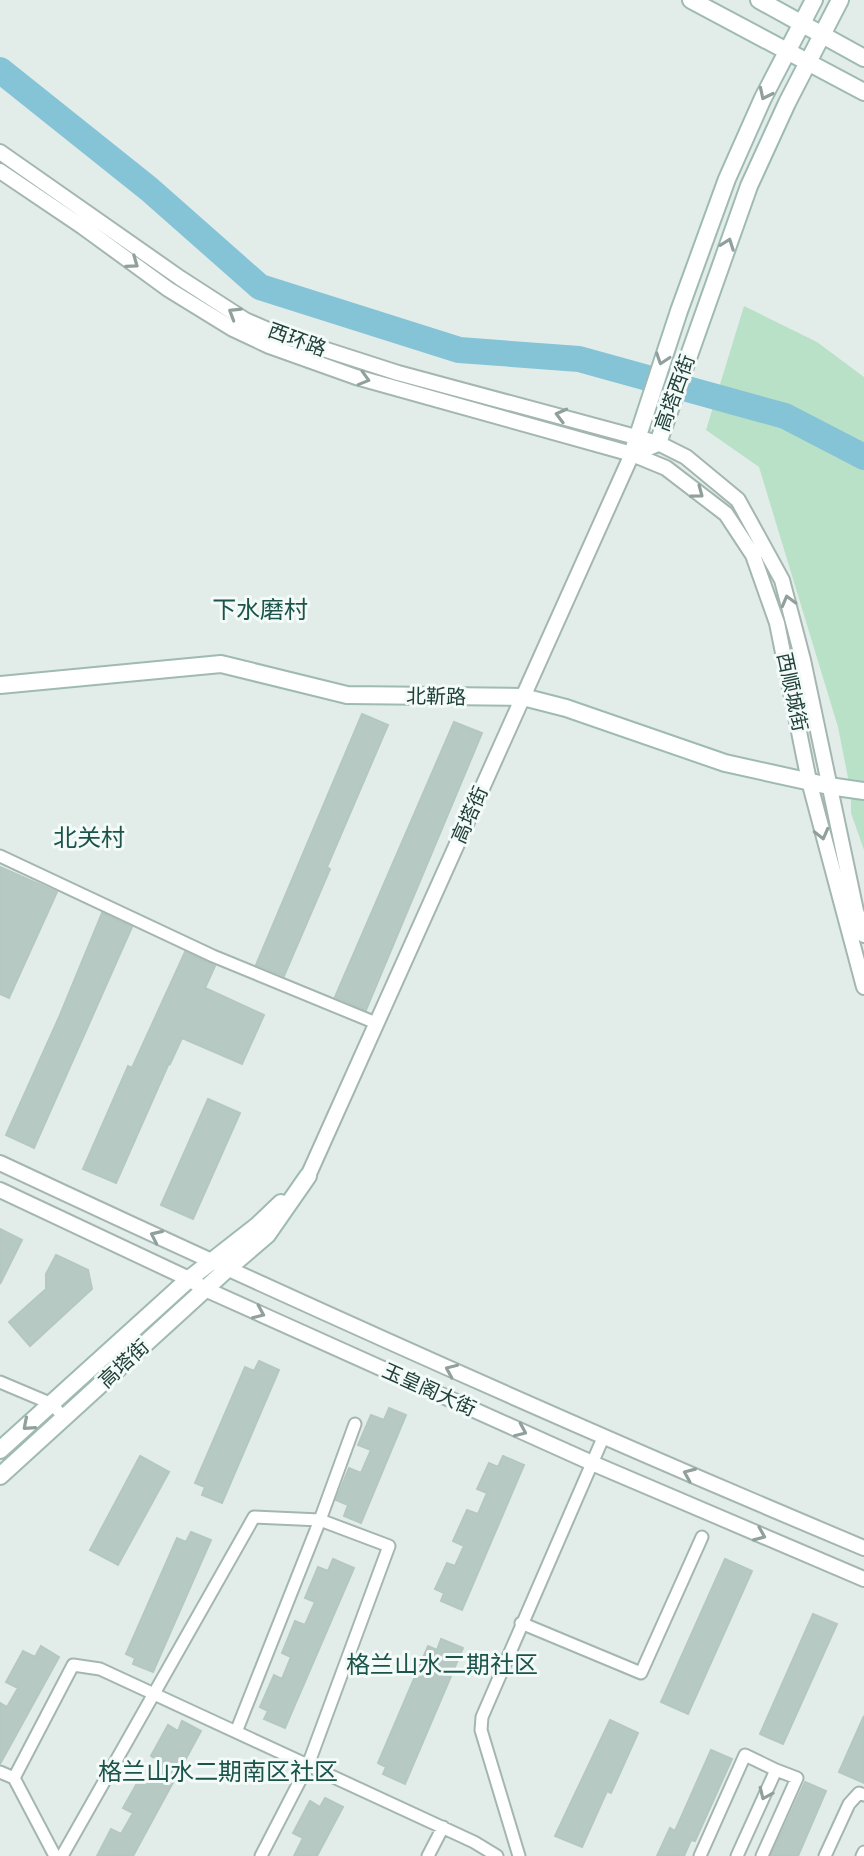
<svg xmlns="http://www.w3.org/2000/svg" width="864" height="1856" viewBox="0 0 864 1856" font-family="Signika,'Noto Sans SC',sans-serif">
	<rect width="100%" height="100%" fill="#e2ede9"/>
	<!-- park -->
	<path fill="#b9e1c7" d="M744,306l73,36 47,35v473l-13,-37v-20l-13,-66 -79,-260 -53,-37z"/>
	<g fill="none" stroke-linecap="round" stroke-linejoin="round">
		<!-- river -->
		<path stroke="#85c3d7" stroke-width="26" d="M0,70l149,119 111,98 199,63 120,9 206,57 79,41"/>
	</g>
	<!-- building -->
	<path fill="#b7c9c3" stroke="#b4c8c1" stroke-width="2" d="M362,714l26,11 -61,142 3,2 -46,107 -28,-11z
		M454,722l28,11 -116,277 -31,-13z
		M0,867l57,25 -48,106 -9,-4z
		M102,913l30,14 -98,221 -28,-13 54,-120z
		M185,952l30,14 -10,22 59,27 -22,49 -60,-26 -12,26 -1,-1 -53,120 -33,-14 45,-103 4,2z
		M208,1099l32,14 -47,106 -32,-14z
		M0,1229l22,11 -22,44z
		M56,1255l32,15 4,19 -62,57 -21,-24 37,-33v-15z
		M259,1361l20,9 -57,133 -20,-8 3,-8 -10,-4 50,-116 9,4z
		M389,1408l17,7 -45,108 -17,-7 4,-11 -12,-5 13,-32 12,5 10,-23 -13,-5 13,-30 13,5z
		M140,1456l29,16 -51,93 -28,-15z
		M503,1456l21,9 -62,145 -21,-9 3,-8 -9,-4 12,-26 8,3 9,-20 -11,-5 14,-31 11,4 9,-21 -10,-4 12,-26 9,4z
		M191,1532l20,8 -58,132 -20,-8 2,-6 -9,-4 51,-116 9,4z
		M333,1559l21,9 -69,160 -21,-9 4,-8 -8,-4 14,-32 8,4 9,-22 -9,-4 13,-32 10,4 10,-23 -10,-4 13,-31 10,4z
		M725,1559l27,12 -64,143 -27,-12z
		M813,1614l24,10 -54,120 -23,-10z
		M441,1639l22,9 -58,136 -22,-10 3,-7 -8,-4 50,-117 9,4z
		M41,1646l18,11 -59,107v-61l7,4 11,-19 -12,-6 17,-31 12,6z
		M864,1716v67l-25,-11z
		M610,1720l28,13 -27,60 -4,-2 -25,56 -27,-11z
		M182,1721l19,10 -68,125h-36l14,-27 10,5 12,-21 -10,-5 17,-30 9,5 12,-21 -10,-6 17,-31 10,6z
		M711,1750l21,9 -37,82 -4,-1 -7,16h-27l13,-28 5,3z
		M805,1782l21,9 -28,65h-27z
		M325,1798l18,9 -26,49h-23l9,-18 -10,-5 17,-32 10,6z"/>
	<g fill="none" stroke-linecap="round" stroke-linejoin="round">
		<defs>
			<path id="minor" d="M0,856l213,100 163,67
				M0,1382l52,22 13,15
				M521,1623l120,50 61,-136
				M236,1732l84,-212 69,26 -81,219 -47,91
				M0,1772l14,6 41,78
				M14,1778l59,-113 27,4 374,173 23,14
				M62,1856l192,-339 66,3 35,-96
				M428,1856l15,-29
				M519,1856l-38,-126 1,-13 121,-279
				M700,1856l45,-101 31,15
				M737,1856l39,-86 21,8 -35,78
				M825,1856l24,-52 10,-11 5,2
				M862,1856l2,-4"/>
			<path id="tertiary" d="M0,152l180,126 65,42 32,14 121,39 260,70 28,14 52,43 44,80 21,80 53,251 8,24
				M0,171l83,56 85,62 65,40 36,17 87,31 276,77 34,14 60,46 27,41 24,68 32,158 55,206
				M0,1163c286,134 573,263 864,385
				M308,1176l324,-722
				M0,1190l189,89 16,10 387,174 272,116"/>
			<path id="secondary" d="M691,0l173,92
				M759,0l105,58
				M632,454l26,-11 91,-257 38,-83 53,-103
				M632,454l47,-143 48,-132 36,-81 51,-98
				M0,685l221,-21 126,31 176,2 43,11 159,55 104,23 35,5
				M0,1450l189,-171 69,-54 23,-22
				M0,1476l226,-206 41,-35 41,-59"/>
		</defs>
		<!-- minor casing -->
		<use href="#minor" stroke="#a4b6b1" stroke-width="15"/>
		<!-- tertiary casing -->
		<use href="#tertiary" stroke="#a4b6b1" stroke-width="18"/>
		<!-- secondary casing -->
		<use href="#secondary" stroke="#9fbab3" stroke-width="20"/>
		<!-- minor -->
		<use href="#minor" stroke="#fff" stroke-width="11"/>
		<!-- tertiary -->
		<use href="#tertiary" stroke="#fff" stroke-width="14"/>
		<!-- secondary -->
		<use href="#secondary" stroke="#fff" stroke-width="16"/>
	</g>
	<!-- one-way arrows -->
	<defs><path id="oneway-chevron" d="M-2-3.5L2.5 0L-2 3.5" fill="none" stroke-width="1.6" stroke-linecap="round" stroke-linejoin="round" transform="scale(2)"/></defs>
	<g stroke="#90a09c">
		<use href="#oneway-chevron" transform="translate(765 94) rotate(116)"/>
		<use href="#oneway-chevron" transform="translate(728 244) rotate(-70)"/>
		<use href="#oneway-chevron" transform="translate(133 263) rotate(36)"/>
		<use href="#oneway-chevron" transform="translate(234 313) rotate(-148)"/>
		<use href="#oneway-chevron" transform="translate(662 359) rotate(109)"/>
		<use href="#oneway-chevron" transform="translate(364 379) rotate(16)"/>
		<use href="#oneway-chevron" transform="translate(561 415) rotate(-165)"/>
		<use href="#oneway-chevron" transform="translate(698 493) rotate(37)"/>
		<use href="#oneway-chevron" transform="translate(788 601) rotate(-105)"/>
		<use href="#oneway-chevron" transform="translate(822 834) rotate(76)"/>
		<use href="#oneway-chevron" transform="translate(156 1236) rotate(-155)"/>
		<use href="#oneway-chevron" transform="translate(259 1313) rotate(24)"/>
		<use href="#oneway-chevron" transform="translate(451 1370) rotate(-156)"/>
		<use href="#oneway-chevron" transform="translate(28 1425) rotate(139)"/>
		<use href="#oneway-chevron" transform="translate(521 1431) rotate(24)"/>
		<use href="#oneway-chevron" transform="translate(689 1474) rotate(-157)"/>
		<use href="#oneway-chevron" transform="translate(760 1535) rotate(23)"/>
		<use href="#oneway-chevron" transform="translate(765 1794) rotate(114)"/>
	</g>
	<g text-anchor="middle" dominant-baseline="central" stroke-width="6" stroke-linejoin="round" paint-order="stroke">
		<!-- street labels -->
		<g font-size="20" fill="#20403a" stroke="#f3faf7">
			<text transform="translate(297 340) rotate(20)">西环路</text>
			<text transform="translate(675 393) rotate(-70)">高塔西街</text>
			<text transform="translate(792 692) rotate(78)">西顺城街</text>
			<text transform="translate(436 697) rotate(1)">北靳路</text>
			<text transform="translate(470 815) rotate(-66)">高塔街</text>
			<text transform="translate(124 1364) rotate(-43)">高塔街</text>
			<text transform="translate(429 1390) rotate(24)">玉皇阁大街</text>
		</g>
		<!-- quarter labels -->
		<g font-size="24" fill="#1a544b" stroke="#f3faf7">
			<text x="260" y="610">下水磨村</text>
			<text x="89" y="838">北关村</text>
			<text x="442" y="1665">格兰山水二期社区</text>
			<text x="218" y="1772">格兰山水二期南区社区</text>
		</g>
	</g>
</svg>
